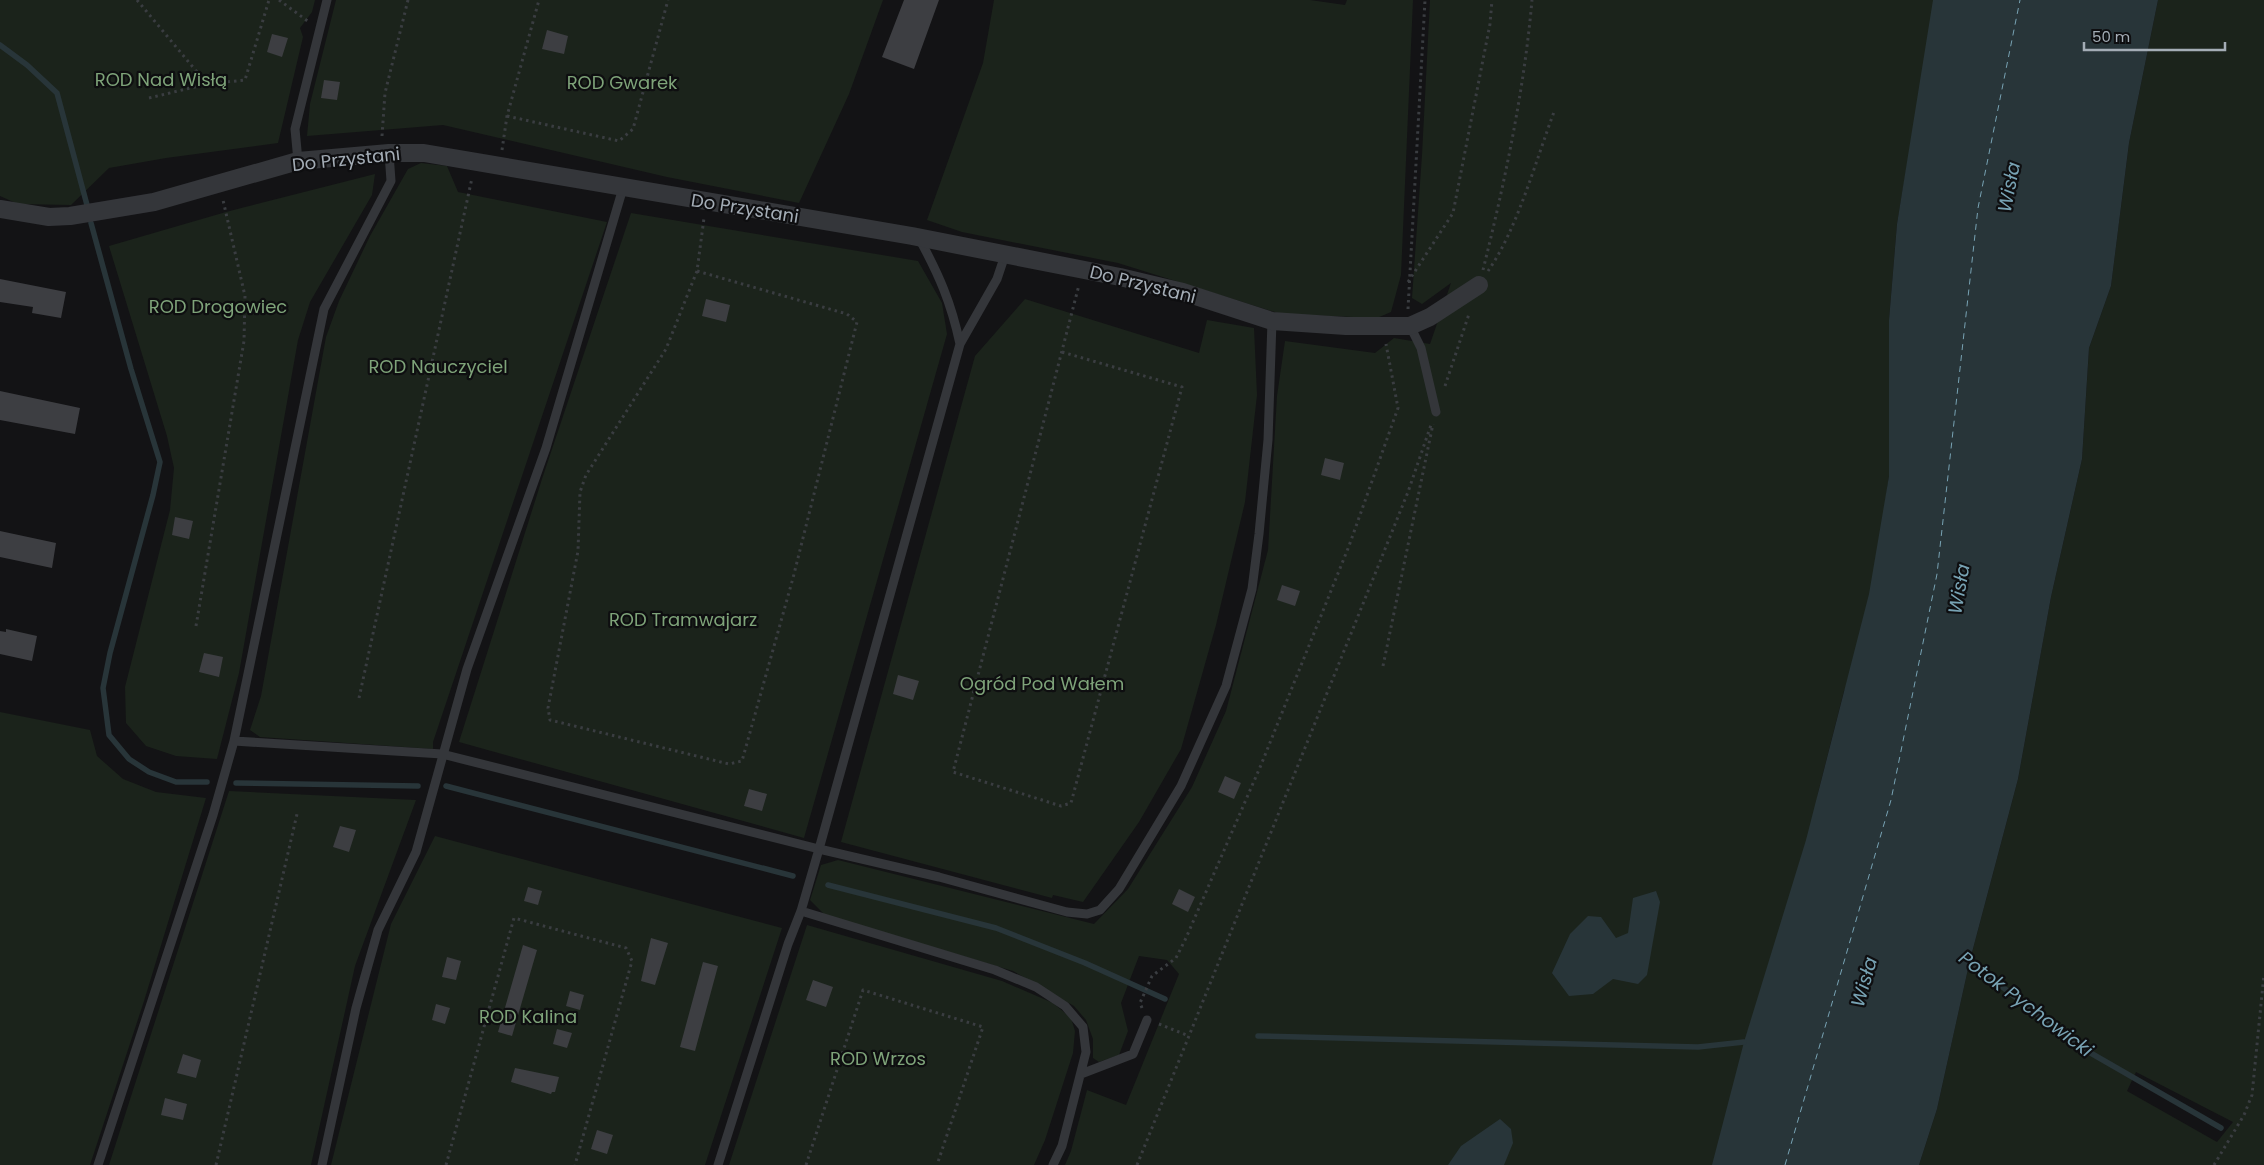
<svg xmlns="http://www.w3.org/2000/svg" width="2264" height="1165" viewBox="0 0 2264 1165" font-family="Poppins,sans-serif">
	<rect width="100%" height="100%" fill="#131315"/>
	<!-- green -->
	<path fill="#1b231b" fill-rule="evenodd" d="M0,0h315l-3,12 -12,16 3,9 -25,106 -112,15 -57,10 -38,37 -53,-1 -18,-8z
		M336,0h547l-34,94 -50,109 -132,-26 -224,-52 -136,11 3,-32z
		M994,0h316l35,5 2,-5h66l-12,275 -10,37 -14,6 -96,-4 -163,-51 -156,-31 -35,-12 56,-157z
		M1430,0h505l-38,224 -8,96v156l-14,97 -21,101 -10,17 -26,102 -3,31 -97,341h-653l6,-14 16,-61 39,15 53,-131 -12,-14 -28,-4 -18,47 7,28 -9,24 -20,7 -6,-4v-19l-7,-19 -12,-14 -61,-35 -188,-56 -15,-15 11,-35 17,-5 256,64 34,-35 64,-102 34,-76 42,-161 9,-154 8,-55 90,12 19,-15 36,6 21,-61 -29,21 -10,-6 10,-143z
		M2158,0h106v1165h-345l18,-56 33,-149 48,-181 33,-182 31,-138 7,-111 22,-62 18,-143zM2136,1072l97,50 -16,20 -90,-51z
		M421,163l26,3 11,26 149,30 -174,520v7l-173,-12 -10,-7 11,-34 65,-359 13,-36 31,-65 38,-67z
		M375,174l-3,21 -62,107 -12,38 -59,333 -22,86 -41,-3 -30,-10 -20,-23 -1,-36 45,-177 4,-42 -7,-32 -58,-190 117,-34z
		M631,213l287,48 24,42 5,31 -143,504 -345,-96 83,-263z
		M1025,299l174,54 8,-33 47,8 3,67 -12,107 -29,123 -35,124 -42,73 -56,80 -30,-7 -1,3 -211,-56 134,-486z
		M0,712l90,18 7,26 26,23 33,13 50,6 -62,203 -54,164h-90z
		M229,791l187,9 -61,166 -44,199h-202z
		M435,836l347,92 -77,237h-374l60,-241z
		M807,925l195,56 51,22 18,15 4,13 -2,22 -28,87 -11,25h-305z"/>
	<!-- water -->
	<path fill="#283539" d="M1933,0h225l-29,143 -18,143 -22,62 -7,111 -31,138 -33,182 -48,181 -33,149 -18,56h-207l32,-123 62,-202 63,-246 20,-118v-156l8,-96z
		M1656,891l4,11 -13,73 -9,9 -25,-5 -20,15 -24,2 -17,-23 18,-39 18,-18 13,1 15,21 12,-5 5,-35z
		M1500,1119l11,10 2,14 -9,22h-56l13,-19z"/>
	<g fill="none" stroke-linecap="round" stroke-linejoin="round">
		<!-- stream -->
		<path stroke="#283539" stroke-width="5.5" d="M0,45l27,20 30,28 30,112
			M91,223l40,146 29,93 -7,33 -43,158 -7,35 6,47 20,24 20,13 27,10h31
			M236,783l182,3
			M446,786l347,90
			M828,885l168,43 89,35 80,36
			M1963,956l112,88 146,84
			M1258,1036l440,11 46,-5"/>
		<!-- ferry -->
		<path stroke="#78a3b4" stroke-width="1" stroke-dasharray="6 5" stroke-linecap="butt" d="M1785,1165l106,-365 46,-226 41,-366 42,-208"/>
	</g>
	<!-- building -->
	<path fill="#3d3e42" d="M904,0h35l-25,69 -32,-12z
		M547,30l21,6 -4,18 -22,-5z
		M272,34l16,4 -6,19 -15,-5z
		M324,80l16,2 -3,18 -16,-2z
		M0,279l66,13 -5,26 -29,-5 1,-6 -33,-5z
		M706,299l24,6 -4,17 -24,-6z
		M0,391l80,17 -5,26 -75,-14z
		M1325,458l19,5 -4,17 -19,-5z
		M175,517l18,4 -4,18 -17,-4z
		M0,531l56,12 -4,25 -52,-11z
		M1282,585l18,6 -5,15 -18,-6z
		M6,629l31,7 -5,25 -32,-7v-23l6,1z
		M204,653l19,4 -4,20 -20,-5z
		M898,675l21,6 -6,19 -20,-6z
		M1225,776l16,7 -7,16 -16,-7z
		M749,789l18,5 -5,17 -18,-5z
		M340,826l16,4 -7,22 -16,-5z
		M528,887l14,4 -4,14 -14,-4z
		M1179,889l16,8 -7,15 -16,-8z
		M651,938l17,5 -13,42 -14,-4z
		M523,945l14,5 -25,86 -14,-4z
		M447,957l14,4 -5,19 -14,-3z
		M703,962l15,4 -23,85 -15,-4z
		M813,980l20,7 -7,20 -20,-7z
		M570,991l14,4 -4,15 -14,-4z
		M436,1004l14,4 -5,16 -13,-4z
		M557,1029l15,4 -5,15 -14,-4z
		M183,1054l18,6 -5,18 -19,-5z
		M515,1068l44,9 -4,15h-3l-1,2 -40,-12z
		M165,1098l22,6 -4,16 -22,-5z
		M597,1130l16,5 -6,19 -16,-5z"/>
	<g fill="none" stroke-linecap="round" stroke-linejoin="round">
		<!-- path -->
		<path stroke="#3a3d41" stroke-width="3" stroke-dasharray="2.5 4" stroke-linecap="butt" d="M137,0l70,84 38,-4 24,-80
			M279,0l30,22
			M149,98l58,-14
			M507,116l112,25 14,-12 35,-129
			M382,136l3,-43 23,-93
			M502,150l5,-34 32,-116
			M1483,270c22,-89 41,-179 49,-270
			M697,271l-31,78 -80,126 -6,17 -2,59 -30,157 2,12 179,44 13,-3 51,-183 64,-256 -10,-8 -150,-43 7,-53
			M1488,271c29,-41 48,-111 66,-159
			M1408,282l45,-69 37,-189 2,-24
			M1408,309l17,-309
			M1062,352l120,35 -111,416 -10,3 -108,-34 126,-487
			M1445,386l24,-72
			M196,626l48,-285 1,-45 -22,-96
			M1383,666l50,-242
			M359,698l113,-520
			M1142,1008l-2,-5 12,-27 24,-18 10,-20 75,-173 88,-219 49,-138 -12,-64
			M1159,1024l30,12
			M216,1165l81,-351
			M446,1165l68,-247 112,30 6,13 -57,204
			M806,1165l57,-175 120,37 -46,138
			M1137,1165l271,-673 24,-70
			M2214,1165l30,-50 8,-20 12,-121"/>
		<!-- lane -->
		<path stroke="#34363a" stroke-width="9" d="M389,153l2,28 -67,128 -90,432 208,13 377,95 141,-505c-9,-42 -21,-69 -41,-106
			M298,161l-3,-32 32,-129
			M1410,326l11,22 15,64
			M960,344l37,-65 8,-24
			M801,911l194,59 41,17 29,19 18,21 3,25 -24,94 -9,19
			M1081,1074l52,-20 14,-34
			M98,1165l115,-350 21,-74
			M322,1165l34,-157 22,-78 38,-78 51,-183 79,-221 77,-260
			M718,1165l70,-221 13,-33 18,-62 120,28 128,35 20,2 13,-4 19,-21 62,-103 45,-100 26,-97 7,-55 9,-94 4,-119"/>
		<!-- street -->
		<path stroke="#34363a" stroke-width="18" d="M0,209l49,8 21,-1 84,-14 144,-41 91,-8h35l488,83 208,41 63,15 89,29 74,5h64l20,-9 49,-32"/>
	</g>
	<g text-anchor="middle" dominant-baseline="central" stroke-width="4.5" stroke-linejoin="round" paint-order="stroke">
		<!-- park labels -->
		<g font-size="18" fill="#7ea379" stroke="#0e0e10">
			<text x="161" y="79">ROD Nad Wisłą</text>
			<text x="622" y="82">ROD Gwarek</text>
			<text x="218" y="306">ROD Drogowiec</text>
			<text x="438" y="366">ROD Nauczyciel</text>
			<text x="683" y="619">ROD Tramwajarz</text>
			<text x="1042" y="683">Ogród Pod Wałem</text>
			<text x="528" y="1016">ROD Kalina</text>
			<text x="878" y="1058">ROD Wrzos</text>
		</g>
		<!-- street labels -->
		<g font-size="18" fill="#a4adb6" stroke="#0e0e10">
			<text transform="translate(346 159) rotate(-6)">Do Przystani</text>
			<text transform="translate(745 208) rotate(9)">Do Przystani</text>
			<text transform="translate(1143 284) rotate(14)">Do Przystani</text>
		</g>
		<!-- water labels -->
		<g font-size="19" font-style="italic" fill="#78a3b4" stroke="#0e0e10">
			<text transform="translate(2009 187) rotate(-79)">Wisła</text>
			<text transform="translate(1959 589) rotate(-80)">Wisła</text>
			<text transform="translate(1864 982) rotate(-74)">Wisła</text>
			<text transform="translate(2026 1004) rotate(37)">Potok Pychowicki</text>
		</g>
	</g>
	<!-- scale -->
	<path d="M2084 42v8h141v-8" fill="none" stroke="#a4adb6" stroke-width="2.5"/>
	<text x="2092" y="42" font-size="15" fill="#a4adb6" stroke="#0e0e10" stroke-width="4" paint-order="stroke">50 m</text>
</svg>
